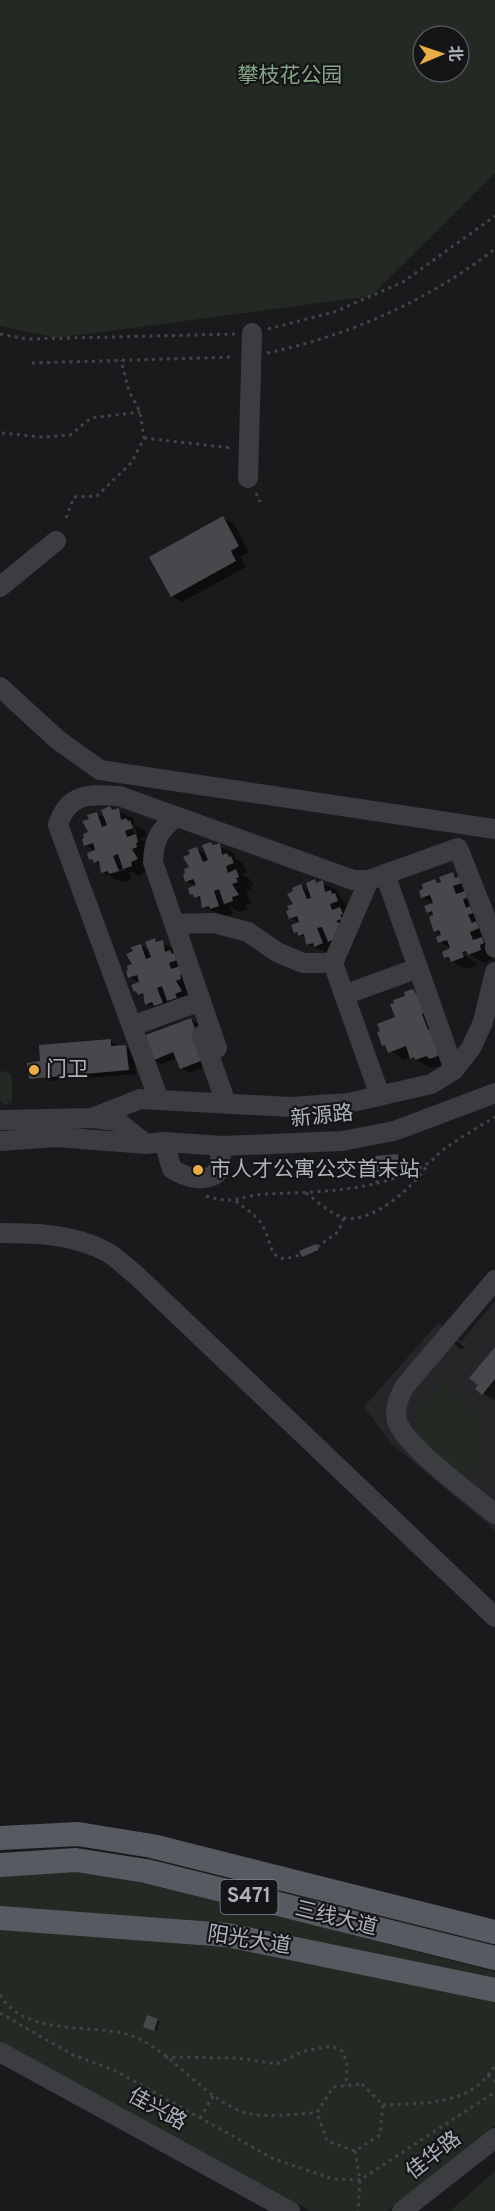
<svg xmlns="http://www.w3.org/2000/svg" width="495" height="2211" viewBox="0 0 495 2211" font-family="Overpass,'Noto Sans SC',sans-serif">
	<rect width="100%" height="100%" fill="#1a1a1c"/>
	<!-- built -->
	<path fill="#262629" d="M495,1301v229l-104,-87 -27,-36 74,-84 23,19z"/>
	<!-- green -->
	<path fill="#222a23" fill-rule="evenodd" d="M0,0h495v173l-124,123 -314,42 -57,-12zM423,36h36v36h-36z
		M7,1071l5,5v26l-7,3 -5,-4v-29z
		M453,1369l-3,14 2,6c5,8 13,13 21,19 22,32 17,41 -8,71 -20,-16 -49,-33 -51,-61z
		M76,1871l69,10 350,91v153l-108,86h-76l-311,-170v-167z
		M495,2171v40h-45z"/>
	<!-- shadow -->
	<path fill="#0007" fill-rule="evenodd" d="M223,518l11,6 15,28 -8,5 5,10 -64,35 -10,-6z
		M110,808l23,10 1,6 11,6 2,6 -7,3 10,5 1,23 -12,9 -10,-5 3,8 -7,3 -8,-2 -14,-8 -3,-7 -9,-6 4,-8 -9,-6 4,-12 1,-13 5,-7 10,6zM130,825h4l3,9 -2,1zM125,867l1,3 -12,4v-3z
		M211,843l23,10 1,6 7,4 5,9 -6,2 10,6 2,5 -3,1 2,4 -6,2 6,11 -7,2 2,4 -7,3 -10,-6 3,8 -7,3 -22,-10 -2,-6 -10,-7 4,-8 -10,-5 5,-13 1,-13 5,-6 10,5z
		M452,874l22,12 21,72 -11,5 -21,-12v3l15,11 -12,4 -21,-12 7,-8 -12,-7 3,-6 -8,-5v-15l-7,-4 6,-8 -11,-7 12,-17 9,5z
		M315,881l22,9 2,6 12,13 -6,2 9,6 -4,13 6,10 -26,14 -23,-10 -2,-6 -10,-6 5,-9 -10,-5 11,-32 10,6z
		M154,940l23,10 18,50 -34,12 -14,-8 -1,-6 -11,-7 5,-8 -10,-6 5,-12v-13l5,-7 10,6z
		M413,990l14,9 25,64 -21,5 -20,-11 -7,3 -21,-15 24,-48z
		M191,1020l8,4 15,40 -25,9 -8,-5 -4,-10 -16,6 -8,-5z
		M110,1040l9,7h7l8,4 2,23 -85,7 -6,-3h-15l10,-15z
		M398,1155l5,3 1,14h-5v5l-9,1 -12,-7z
		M316,1245l4,6 -17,5z
		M455,1340l9,7 -2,3 -9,-7z
		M495,1349v49l-1,2 -11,-7z
		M148,2017l12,4 -3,10 -10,-4z"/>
	<!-- building -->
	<path fill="#47484c" d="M223,516l16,30 -8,5 5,10 -65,36 -22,-40z
		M110,806l2,4 7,-2 2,12 5,-2 2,3 2,-1 3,8 -8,3 2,6 9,-3 2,8 -2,1 1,4 -5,2 6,10 -7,3 1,4 -9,3 -5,-15 -5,2 6,15 -10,3 -1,-3 -7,2 -2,-12 -5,2 -2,-4 -3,1 -2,-7 8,-3 -2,-7 -9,3 -2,-7 2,-1 -1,-4 5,-2 -6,-11 7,-2 -2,-4 10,-3 5,15 5,-2 -6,-15z
		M211,842l2,3 7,-2 2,12 5,-2 2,4 2,-1 3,7 -8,3 2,7 8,-4 3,8 -3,1 2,4 -6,2 7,11 -7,2 1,4 -9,3 -5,-15 -5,2 5,15 -9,3 -1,-3 -7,2 -2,-12 -6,2 -1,-4 -3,1 -2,-7 8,-3 -3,-6 -8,3 -2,-8 2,-1 -1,-4 5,-2 -6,-10 7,-3 -2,-4 9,-3 6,15 5,-2 -6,-15z
		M453,872l2,6 4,-2 3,7 -9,3 3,8 9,-3 2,7 -4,1 3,9 4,-2 3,7 -5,2 4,8 4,-2 3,7 -9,4 3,8 9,-3 2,6 -4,2 1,5 -13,5 -2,-4 -4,1 2,5 -13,5 -2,-5 -5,1 -2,-6 8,-4 -3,-8 -9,3 -2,-6 5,-2 -2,-5 -5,2 -5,-15 4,-2 -1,-4 -5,2 -3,-7 9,-3 -3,-8 -9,3 -2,-7 4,-2 -1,-5 13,-5 2,4 4,-1 -2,-5z
		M315,879l1,4 7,-3 2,12 6,-2 1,4 3,-1 3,8 -8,3 2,6 8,-3 3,7 -3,1 2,4 -6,2 4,3 -3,14 -9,4 -6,-15 -5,1 6,15 -9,4 -1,-4 -7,2 -2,-11 -6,2 -1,-4 -3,1 -3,-8 8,-3 -2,-6 -8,3 -3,-8 3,-1 -2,-4 6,-2 -6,-10 6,-3 -1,-3 9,-4 6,15 4,-1 -5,-15z
		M155,938l1,4 7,-2 2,12 5,-2 2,4 2,-1 3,7 -8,3 2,6 9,-3 2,8 -2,1 1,4 -5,2 6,10 -7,3 2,4 -10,3 -5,-15 -5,2 6,15 -9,3 -2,-4 -7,3 -2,-12 -5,2 -2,-4 -2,1 -3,-7 8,-3 -2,-7 -9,3 -2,-7 2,-1 -1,-4 5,-2 -6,-10 7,-3 -2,-4 10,-3 5,15 5,-2 -6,-15z
		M413,989l15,23 -6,2 6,16 6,-2 4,28 -9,3 -2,-3 -12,4 -1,-3 -4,2 -4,-13 -18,7 -3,-8 -3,1 -5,-14 3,-1 -3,-7 18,-7 -5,-13 4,-1 -1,-3 12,-4 -1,-4z
		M191,1018l15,41 -26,10 -7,-17 -21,9 -9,-25z
		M111,1039v7l15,-1 3,25 -100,9 -2,-16 13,-2 -1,-16z
		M398,1154l2,15 -6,1v4l-11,2v-5l-6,1 -2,-16z
		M316,1244l3,6 -17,7 -3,-6z
		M495,1347v32l-13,16 -7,-6 3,-4 -9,-7z
		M147,2015l11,4 -4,12 -11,-4z"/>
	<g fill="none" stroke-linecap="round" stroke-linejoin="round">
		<!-- path -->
		<path stroke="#414448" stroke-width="3" stroke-dasharray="3 4.5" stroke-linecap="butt" d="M268,329l66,-17 69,-30 92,-66
			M0,334l27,5 208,-5
			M267,353c84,-18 160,-52 228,-104
			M32,363l202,-6
			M2,433l40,4 28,-2 21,-17 49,-6
			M144,438l88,10
			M256,493l4,9
			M66,518l8,-21 23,-1 35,-34 12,-24 -4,-26 -11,-21 -8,-31
			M394,1172l16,-2
			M376,1183l7,-10
			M306,1193c11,8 26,22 39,25 28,5 70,-32 83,-54
			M206,1196c28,9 33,0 58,-2 54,-2 114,-2 163,-30 6,-3 11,-11 17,-15 16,-11 34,-22 51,-32
			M236,1201c8,7 19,13 25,22 13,19 5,46 40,31
			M317,1247l21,-15 6,-14
			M0,1995c23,39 84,30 122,38 45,10 75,61 118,78 22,9 54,2 77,2
			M0,2013l73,42 41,15 160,89 59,20 27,1 135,-88
			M165,2057l72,1 40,6 27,-13 28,-5 10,5 5,11 -1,24
			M488,2075l7,7
			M362,2084l21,21 -3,30 -25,16 -28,-10 -10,-28 16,-26z
			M383,2105c40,-2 90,1 112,-40
			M200,2118l13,-22
			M355,2151l5,29 -2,31"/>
		<!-- minor -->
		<path stroke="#3b3d41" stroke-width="20" d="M248,478l4,-145
			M0,587l56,-46
			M0,687l58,53 42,30 395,59
			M176,817c-17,13 -22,23 -23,45l64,186
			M385,874l69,196
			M369,880l-36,83 47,133
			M174,924l40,-1 34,9 29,20 26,11h30
			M344,995l74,-27
			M132,1026l69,-25
			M202,1035l24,68
			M159,1100l-101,-275c10,-32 31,-31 61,-29l234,84h16l89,-32 37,93v7
			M92,1118l48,-19 151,8 57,-4 83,-19 23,-14 17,-22 12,-26 12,-50
			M0,1120l92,-2 25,3 29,23
			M0,1141l57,-4 89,7 18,-2 59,4 119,-5 52,-10 101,-38
			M164,1142l8,27c13,8 32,14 45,4l6,-27
			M0,1233c36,0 74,1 107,19 10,6 20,16 29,23l359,342
			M495,1280l-90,106c-6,11 -11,22 -8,35 8,25 75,74 98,93
			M0,2052l290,159
			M402,2211l93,-73"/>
		<!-- major -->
		<path stroke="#575a60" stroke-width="24" d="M0,1838l78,-4 74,12 343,86
			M0,1865l76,-5 70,11 349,87
			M0,1918l227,17 268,55"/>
	</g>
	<!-- markers -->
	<g fill="#eaac44" stroke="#151517" stroke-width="2">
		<circle cx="34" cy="1070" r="6"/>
		<circle cx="198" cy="1170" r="6"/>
	</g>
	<g text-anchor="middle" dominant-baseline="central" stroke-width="4.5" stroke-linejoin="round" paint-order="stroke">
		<!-- shield labels -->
		<rect fill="#151517" stroke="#7f838a" stroke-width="1.5" x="220.5" y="1880" width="57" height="34" rx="4.5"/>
		<g font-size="20" font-weight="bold" fill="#adb2bb">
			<text x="249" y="1897">S471</text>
		</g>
		<!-- park labels -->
		<g font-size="21" fill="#86a586" stroke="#151517">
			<text x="290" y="76">攀枝花公园</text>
		</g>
		<!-- poi labels -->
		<g font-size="21" fill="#adb2bb" stroke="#151517" text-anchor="start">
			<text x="46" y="1070">门卫</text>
			<text x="210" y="1170">市人才公寓公交首末站</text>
		</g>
		<!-- street labels -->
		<g font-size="21" fill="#adb2bb" stroke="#151517">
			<text transform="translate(322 1117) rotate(-6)">新源路</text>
			<text transform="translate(336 1919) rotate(14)">三线大道</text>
			<text transform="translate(249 1941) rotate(9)">阳光大道</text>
			<text transform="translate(157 2110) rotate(29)">佳兴路</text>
			<text transform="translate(434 2156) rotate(-38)">佳华路</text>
		</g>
	</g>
	<!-- north arrow -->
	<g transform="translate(441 54) rotate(88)"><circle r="28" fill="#151517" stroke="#525459" stroke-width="1.5"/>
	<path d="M0-4.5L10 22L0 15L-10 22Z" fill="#eaac44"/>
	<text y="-9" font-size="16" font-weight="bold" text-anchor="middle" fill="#adb2bb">北</text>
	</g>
</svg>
